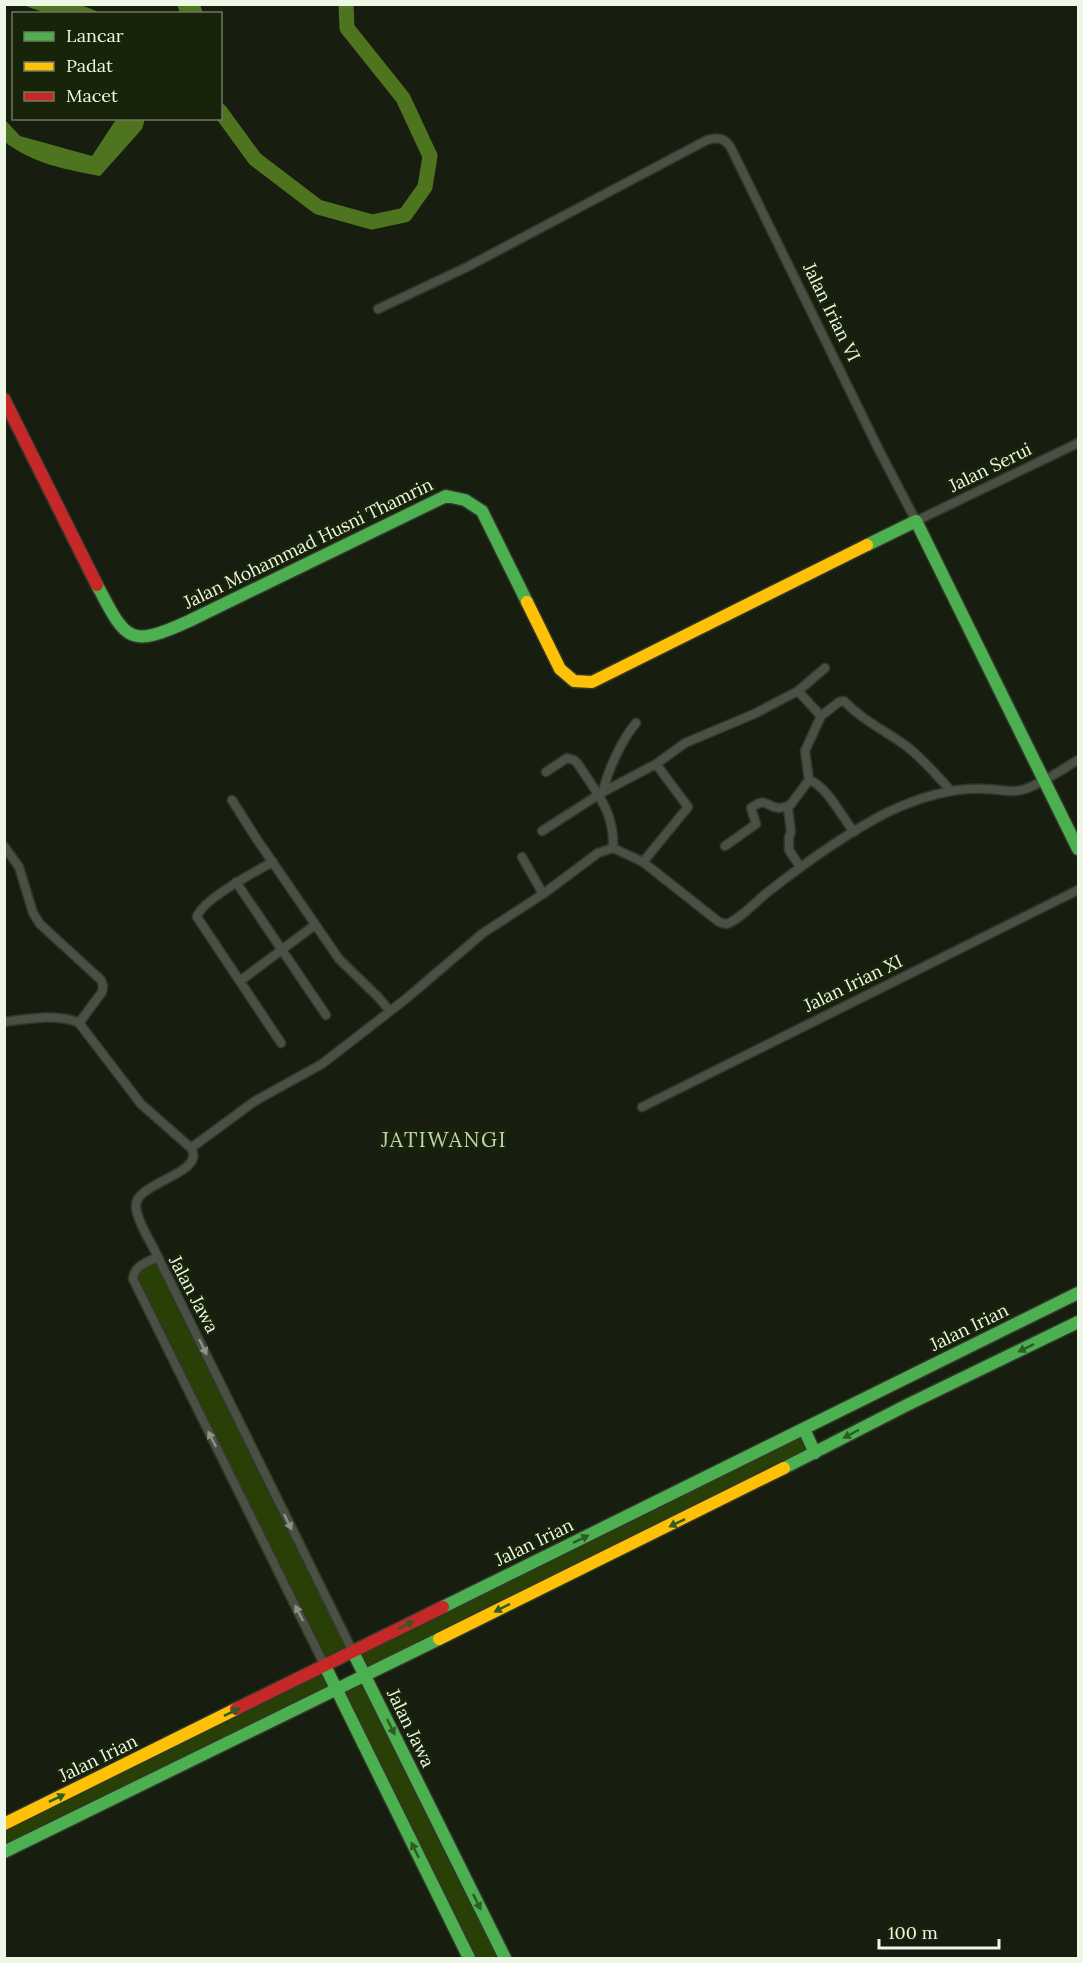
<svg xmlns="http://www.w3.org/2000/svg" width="1083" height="1963" viewBox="0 0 1083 1963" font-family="Lora,serif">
	<rect width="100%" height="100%" fill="#171e0f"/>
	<!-- green -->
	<path fill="#284005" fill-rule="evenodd" d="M158,1257l195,394 451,-222 11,24 -450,222 140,283h-36l-133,-269 -331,163v-28l320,-159 -192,-392zM353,1652l12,23 -29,13 -11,-22z"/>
	<!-- water -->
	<path fill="#4f7420" d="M23,5h30l19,8h-27z
		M63,5h18l20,8h-22z
		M177,5h23l3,8h-23z
		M117,118l28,1 -3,10 -42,47c-36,-7 -66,-12 -95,-34v-22l15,16 72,20z"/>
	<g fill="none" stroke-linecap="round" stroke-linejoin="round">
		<!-- river -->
		<path stroke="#4f7420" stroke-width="15" d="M63,4l16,10
			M220,111l35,48 63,48 54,15 33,-7 20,-28 5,-31 -27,-58 -56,-70 -1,-24"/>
		<defs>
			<path id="street" d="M378,309l89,-42 240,-127c11,-3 18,-2 24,8l148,302 37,71 162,-78
				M798,691l27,-23
				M546,772l21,-14 7,2 4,4c18,28 37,48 35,84
				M809,780c17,5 33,37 45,52
				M603,792c4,-20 19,-53 33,-69
				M232,800l24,38 83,121 39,38 12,14
				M542,831l61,-39 53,-28 29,-21 69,-29 44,-23 23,25 18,-14 5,-1c18,19 40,29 61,44 17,13 32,30 46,46
				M4,846l15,21 14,46 7,11 61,56 2,6 -1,6 -23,31
				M725,846l31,-22 -5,-16c16,-12 14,-1 28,0 3,0 7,-2 10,-2
				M522,857l21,37
				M273,862c-17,9 -72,38 -76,55l84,126
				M643,862l45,-55 -32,-43
				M800,867l-11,-17v-13l2,-5 -3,-24 21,-28 -4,-29 16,-35
				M236,882l90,133
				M240,981l75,-56
				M4,1022c21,-3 56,-9 75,1l62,81 50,44
				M642,1107l436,-217
				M158,1257c-11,5 -24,9 -25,22l192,387
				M353,1652l-195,-395c-6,-13 -22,-37 -22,-51 -1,-24 71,-32 55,-58l64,-47 67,-37 85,-66 76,-65 60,-39 55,-41 15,-5 30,14 76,60 7,2c13,-3 34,-27 47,-36 36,-28 74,-55 115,-76 30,-14 63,-25 97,-23 13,0 24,4 37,1 20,-6 39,-20 56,-30"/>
			<path id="fast" d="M867,545l49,-24 162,328
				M97,585c29,55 31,64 92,36l257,-125 19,4 17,11 45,91
				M804,1429l11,24
				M784,1468l123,-63 171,-83
				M443,1607l635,-314
				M353,1652l152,306
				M325,1666l144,292
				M4,1852l435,-213"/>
			<path id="slow" d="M527,602l33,67 14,12 18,1 275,-137
				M439,1639l345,-171
				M4,1824l232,-115"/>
			<path id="jam" d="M4,399l93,186
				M236,1709l207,-102"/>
		</defs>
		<!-- street casing -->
		<use href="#street" stroke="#32372c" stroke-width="11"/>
		<!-- fast casing -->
		<use href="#fast" stroke="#32372c" stroke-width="15"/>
		<!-- slow casing -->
		<use href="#slow" stroke="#32372c" stroke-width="15"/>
		<!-- jam casing -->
		<use href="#jam" stroke="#32372c" stroke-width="15"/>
		<!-- street -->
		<use href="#street" stroke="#4a5044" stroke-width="8"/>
		<!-- fast -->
		<use href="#fast" stroke="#4caf50" stroke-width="12"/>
		<!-- slow -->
		<use href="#slow" stroke="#ffc107" stroke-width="12"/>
		<!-- jam -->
		<use href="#jam" stroke="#c62828" stroke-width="12"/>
	</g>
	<!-- one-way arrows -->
	<defs><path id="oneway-solid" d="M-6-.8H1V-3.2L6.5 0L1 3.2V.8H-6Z" transform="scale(1.5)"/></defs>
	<g fill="#8c9385">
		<use href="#oneway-solid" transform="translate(203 1347) rotate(64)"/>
		<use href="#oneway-solid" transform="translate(212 1439) rotate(-117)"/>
		<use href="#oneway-solid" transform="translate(288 1522) rotate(64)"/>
		<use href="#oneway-solid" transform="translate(299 1613) rotate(-117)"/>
	</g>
	<g fill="#2d5c25">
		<use href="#oneway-solid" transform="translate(1026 1348) rotate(154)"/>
		<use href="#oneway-solid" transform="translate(851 1434) rotate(152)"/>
		<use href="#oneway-solid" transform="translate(677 1523) rotate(154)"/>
		<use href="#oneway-solid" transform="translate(581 1539) rotate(-26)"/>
		<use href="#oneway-solid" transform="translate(502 1608) rotate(153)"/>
		<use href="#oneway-solid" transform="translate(406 1625) rotate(-26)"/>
		<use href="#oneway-solid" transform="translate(232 1712) rotate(-26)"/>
		<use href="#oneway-solid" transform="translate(391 1727) rotate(64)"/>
		<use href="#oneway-solid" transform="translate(57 1798) rotate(-26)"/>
		<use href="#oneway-solid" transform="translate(415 1850) rotate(-116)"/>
		<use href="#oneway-solid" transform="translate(477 1902) rotate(64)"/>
	</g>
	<g text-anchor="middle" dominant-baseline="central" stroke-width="6" stroke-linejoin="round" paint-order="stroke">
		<!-- street labels -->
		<g font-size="18" fill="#eef7e6" stroke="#182409">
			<text transform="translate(832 312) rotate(64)">Jalan Irian VI</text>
			<text transform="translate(990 467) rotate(-26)">Jalan Serui</text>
			<text transform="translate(308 543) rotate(-26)">Jalan Mohammad Husni Thamrin</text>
			<text transform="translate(853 983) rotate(-26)">Jalan Irian XI</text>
			<text transform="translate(194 1294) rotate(62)">Jalan Jawa</text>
			<text transform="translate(969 1327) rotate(-26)">Jalan Irian</text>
			<text transform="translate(534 1542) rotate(-26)">Jalan Irian</text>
			<text transform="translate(411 1728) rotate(64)">Jalan Jawa</text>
			<text transform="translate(98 1758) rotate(-26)">Jalan Irian</text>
		</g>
		<!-- quarter labels -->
		<g font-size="21" letter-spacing="1.5" fill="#c2d4b3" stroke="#182409">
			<text x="444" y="1139">JATIWANGI</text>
		</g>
	</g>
	<!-- border -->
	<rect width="1083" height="1963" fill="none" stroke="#eef7e6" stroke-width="12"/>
	<!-- legend -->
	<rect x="12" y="12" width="210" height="108" fill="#182409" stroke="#6e7861" stroke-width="1.5"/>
	<rect x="24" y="32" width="30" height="9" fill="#4caf50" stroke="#6e7861" stroke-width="1.5"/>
	<text x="66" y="42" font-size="18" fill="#eef7e6">Lancar</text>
	<rect x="24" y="62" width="30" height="9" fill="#ffc107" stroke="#6e7861" stroke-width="1.5"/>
	<text x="66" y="72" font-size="18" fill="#eef7e6">Padat</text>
	<rect x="24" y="92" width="30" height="9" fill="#c62828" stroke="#6e7861" stroke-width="1.5"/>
	<text x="66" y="102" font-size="18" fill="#eef7e6">Macet</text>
	<!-- scale -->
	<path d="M879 1939v9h120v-9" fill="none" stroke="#eef7e6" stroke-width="3"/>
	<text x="888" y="1939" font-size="18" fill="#eef7e6" stroke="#182409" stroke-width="4.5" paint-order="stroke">100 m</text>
</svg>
